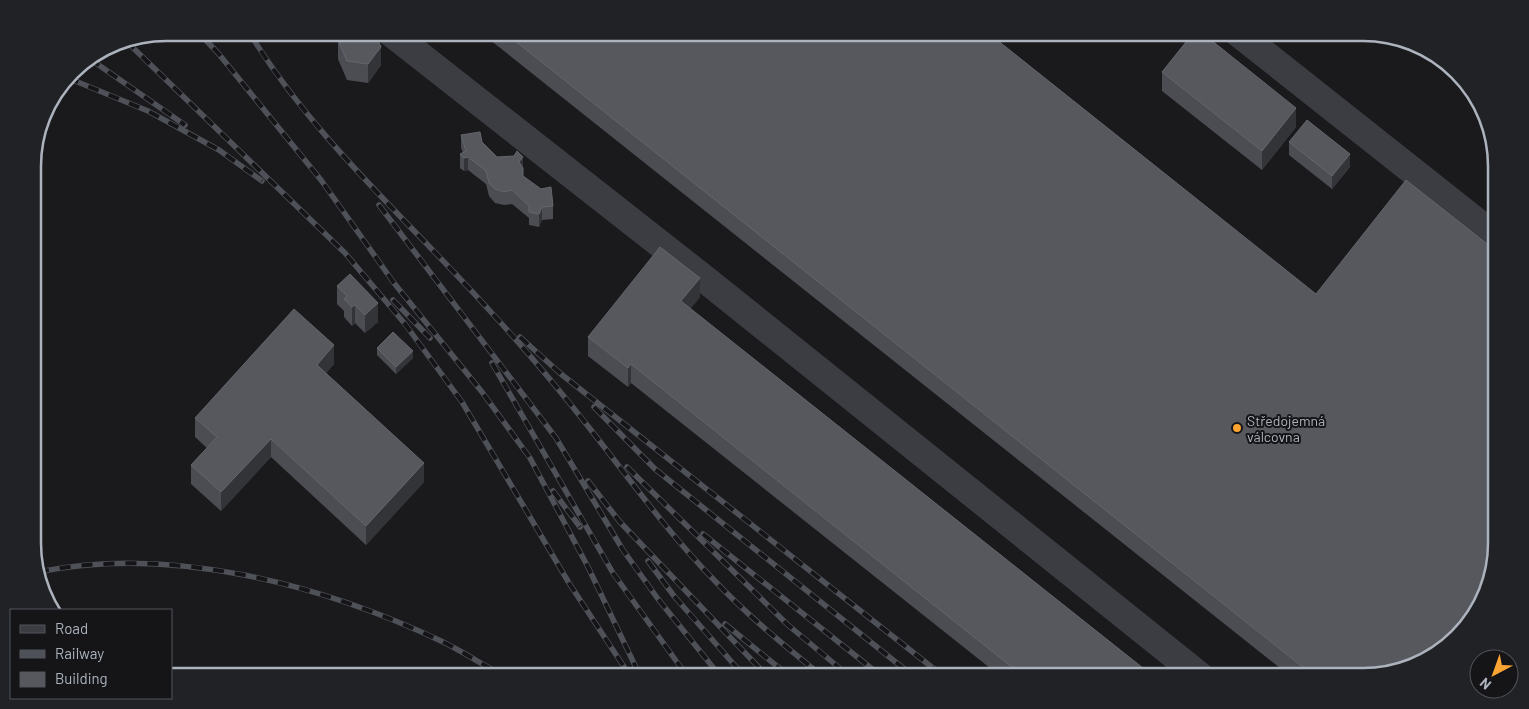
<svg xmlns="http://www.w3.org/2000/svg" width="1529" height="709" viewBox="0 0 1529 709" font-family="Barlow,sans-serif">
	<rect width="100%" height="100%" fill="#1a1a1d"/>
	<g fill="none" stroke-linecap="round" stroke-linejoin="round">
		<!-- minor -->
		<path stroke="#3b3d42" stroke-width="28" d="M390,32l316,248 494,396
			M1237,32l259,205"/>
		<defs>
			<path id="rail" d="M198,32l20,21 103,127 73,103 88,109 48,66 58,109 52,109
				M249,32c65,107 158,187 241,279 35,38 69,78 101,119 40,51 78,104 124,151 33,35 70,65 107,95
				M126,41l219,212 60,71 57,78 107,181 61,93
				M1413,43l57,45
				M90,59l95,66
				M68,78l80,33 71,39 43,31
				M379,205l177,233 67,112 35,49 62,77
				M393,300l37,38
				M520,337l41,37 382,302
				M492,363l121,210 74,103
				M594,407l61,62 258,207
				M627,467l161,158 61,51
				M588,481l32,41 147,154
				M553,491l27,36
				M703,534l178,142
				M648,561l26,35 70,80
				M38,572c133,-27 282,12 403,69 21,10 42,24 63,35
				M725,624l64,52"/>
		</defs>
		<!-- rail casing -->
		<use href="#rail" stroke="#4e5157" stroke-width="5.5"/>
		<!-- rail -->
		<use href="#rail" stroke="#151518" stroke-width="4" stroke-dasharray="11" stroke-linecap="butt"/>
	</g>
	<!-- wall -->
	<path fill="#4b4d52" d="M480,32h507l384,644h-81z
		M338,40l43,25 -13,18 -21,-3 -9,-21z
		M1162,72l134,55 -34,43 -100,-79z
		M461,135l21,7 15,15h26v19l30,30v13l-11,1 -3,7 -10,-2v-7l-17,-14 -8,1 -9,-2 -6,-7 -3,-12 -18,-14 -4,1 -4,-3v-14l3,-1 -2,-5z
		M1289,142l61,25 -18,22 -43,-34z
		M337,286l41,36 -13,11 -10,-10 -3,3 -8,-9v-6l-7,-7z
		M700,297l-10,12 463,367h-153l-369,-293 -3,4 -40,-31v-19z
		M377,348l36,10 -17,16 -19,-19z
		M334,364l-8,9 98,109 -58,63 -95,-88 -50,54 -30,-27v-19l16,-17 -12,-11v-19z"/>
	<!-- shaded-wall -->
	<path fill="#333438" d="M381,47v18l-13,18v-19z
		M1296,108v19l-34,43v-19z
		M1350,154v13l-18,22v-13z
		M468,157v13l-4,1v-13z
		M523,157v13l-4,-8z
		M542,207v13l-3,7v-13z
		M700,278v19l-19,23v-19z
		M378,303v19l-13,11v-18z
		M355,305v18l-3,3v-19z
		M334,345v19l-17,20v-19z
		M413,351v7l-17,16v-7z
		M631,364v19l-3,4v-19z
		M39,368v19l-6,6v-19z
		M271,439v18l-50,54v-19z
		M424,463v19l-58,63v-19z"/>
	<!-- building -->
	<path fill="#56585e" stroke="#63666c" d="M344,32h31l6,15 -13,17 -21,-3 -9,-21z
		M504,32h483l329,262 90,-114 90,71v292l-10,51 -49,60 -66,22h-57z
		M1194,32h7l95,76 -34,43 -100,-79z
		M1307,120l43,34 -18,22 -43,-34z
		M480,132l2,10 15,15 17,-1 3,-5 6,6 -4,5 4,6v8l18,13 10,-2 2,19 -11,1 -3,7 -10,-2v-6l-17,-16 -8,2 -9,-3 -6,-6 -3,-12 -18,-14 -4,1 -4,-4 6,-3 -5,-16z
		M660,247l40,31 -19,23 472,375h-130l-392,-312 -3,4 -40,-31z
		M350,274l28,29 -13,12 -10,-10 -3,2 -8,-8 3,-3 -10,-10z
		M294,309l40,36 -17,20 107,98 -58,63 -95,-87 -50,53 -30,-27 26,-28 -22,-19z
		M393,332l20,19 -17,16 -19,-19z
		M33,363l6,5 -6,6z"/>
	<!-- markers -->
	<circle fill="#fca533" stroke="#151518" stroke-width="2" cx="1237" cy="428" r="5"/>
	<g text-anchor="middle" dominant-baseline="central" stroke-width="4" stroke-linejoin="round" paint-order="stroke">
		<!-- poi labels -->
		<g font-size="14" fill="#acb3bd" stroke="#151518" text-anchor="start">
			<text x="1247" y="420">Středojemná<tspan x="1247" dy="16">válcovna</tspan></text>
		</g>
	</g>
	<!-- crop -->
	<path d="M0 0H1529V709H0ZM166 41H1363A125 125 0 0 1 1488 166V543A125 125 0 0 1 1363 668H166A125 125 0 0 1 41 543V166A125 125 0 0 1 166 41Z" fill="#212225" fill-rule="evenodd"/>
	<path fill="none" stroke="#acb3bd" stroke-width="2.5" d="M166 41H1363A125 125 0 0 1 1488 166V543A125 125 0 0 1 1363 668H166A125 125 0 0 1 41 543V166A125 125 0 0 1 166 41Z"/>
	<!-- legend -->
	<rect x="10" y="609" width="162" height="90" fill="#151518" stroke="#51545a"/>
	<rect x="20" y="625" width="25" height="8" fill="#3b3d42" stroke="#51545a"/>
	<text x="55" y="634" font-size="15" fill="#acb3bd">Road</text>
	<rect x="20" y="650" width="25" height="8" fill="#4e5157" stroke="#51545a"/>
	<text x="55" y="659" font-size="15" fill="#acb3bd">Railway</text>
	<rect x="20" y="672" width="25" height="15" fill="#56585e" stroke="#51545a"/>
	<text x="55" y="684" font-size="15" fill="#acb3bd">Building</text>
	<!-- north arrow -->
	<g transform="translate(1494 674) rotate(221)"><circle r="24" fill="#151518" stroke="#51545a"/>
	<path d="M0-4L9 19L0 12L-9 19Z" fill="#fca533"/>
	<text y="-8" font-size="14" font-weight="bold" text-anchor="middle" fill="#acb3bd">N</text>
	</g>
</svg>
